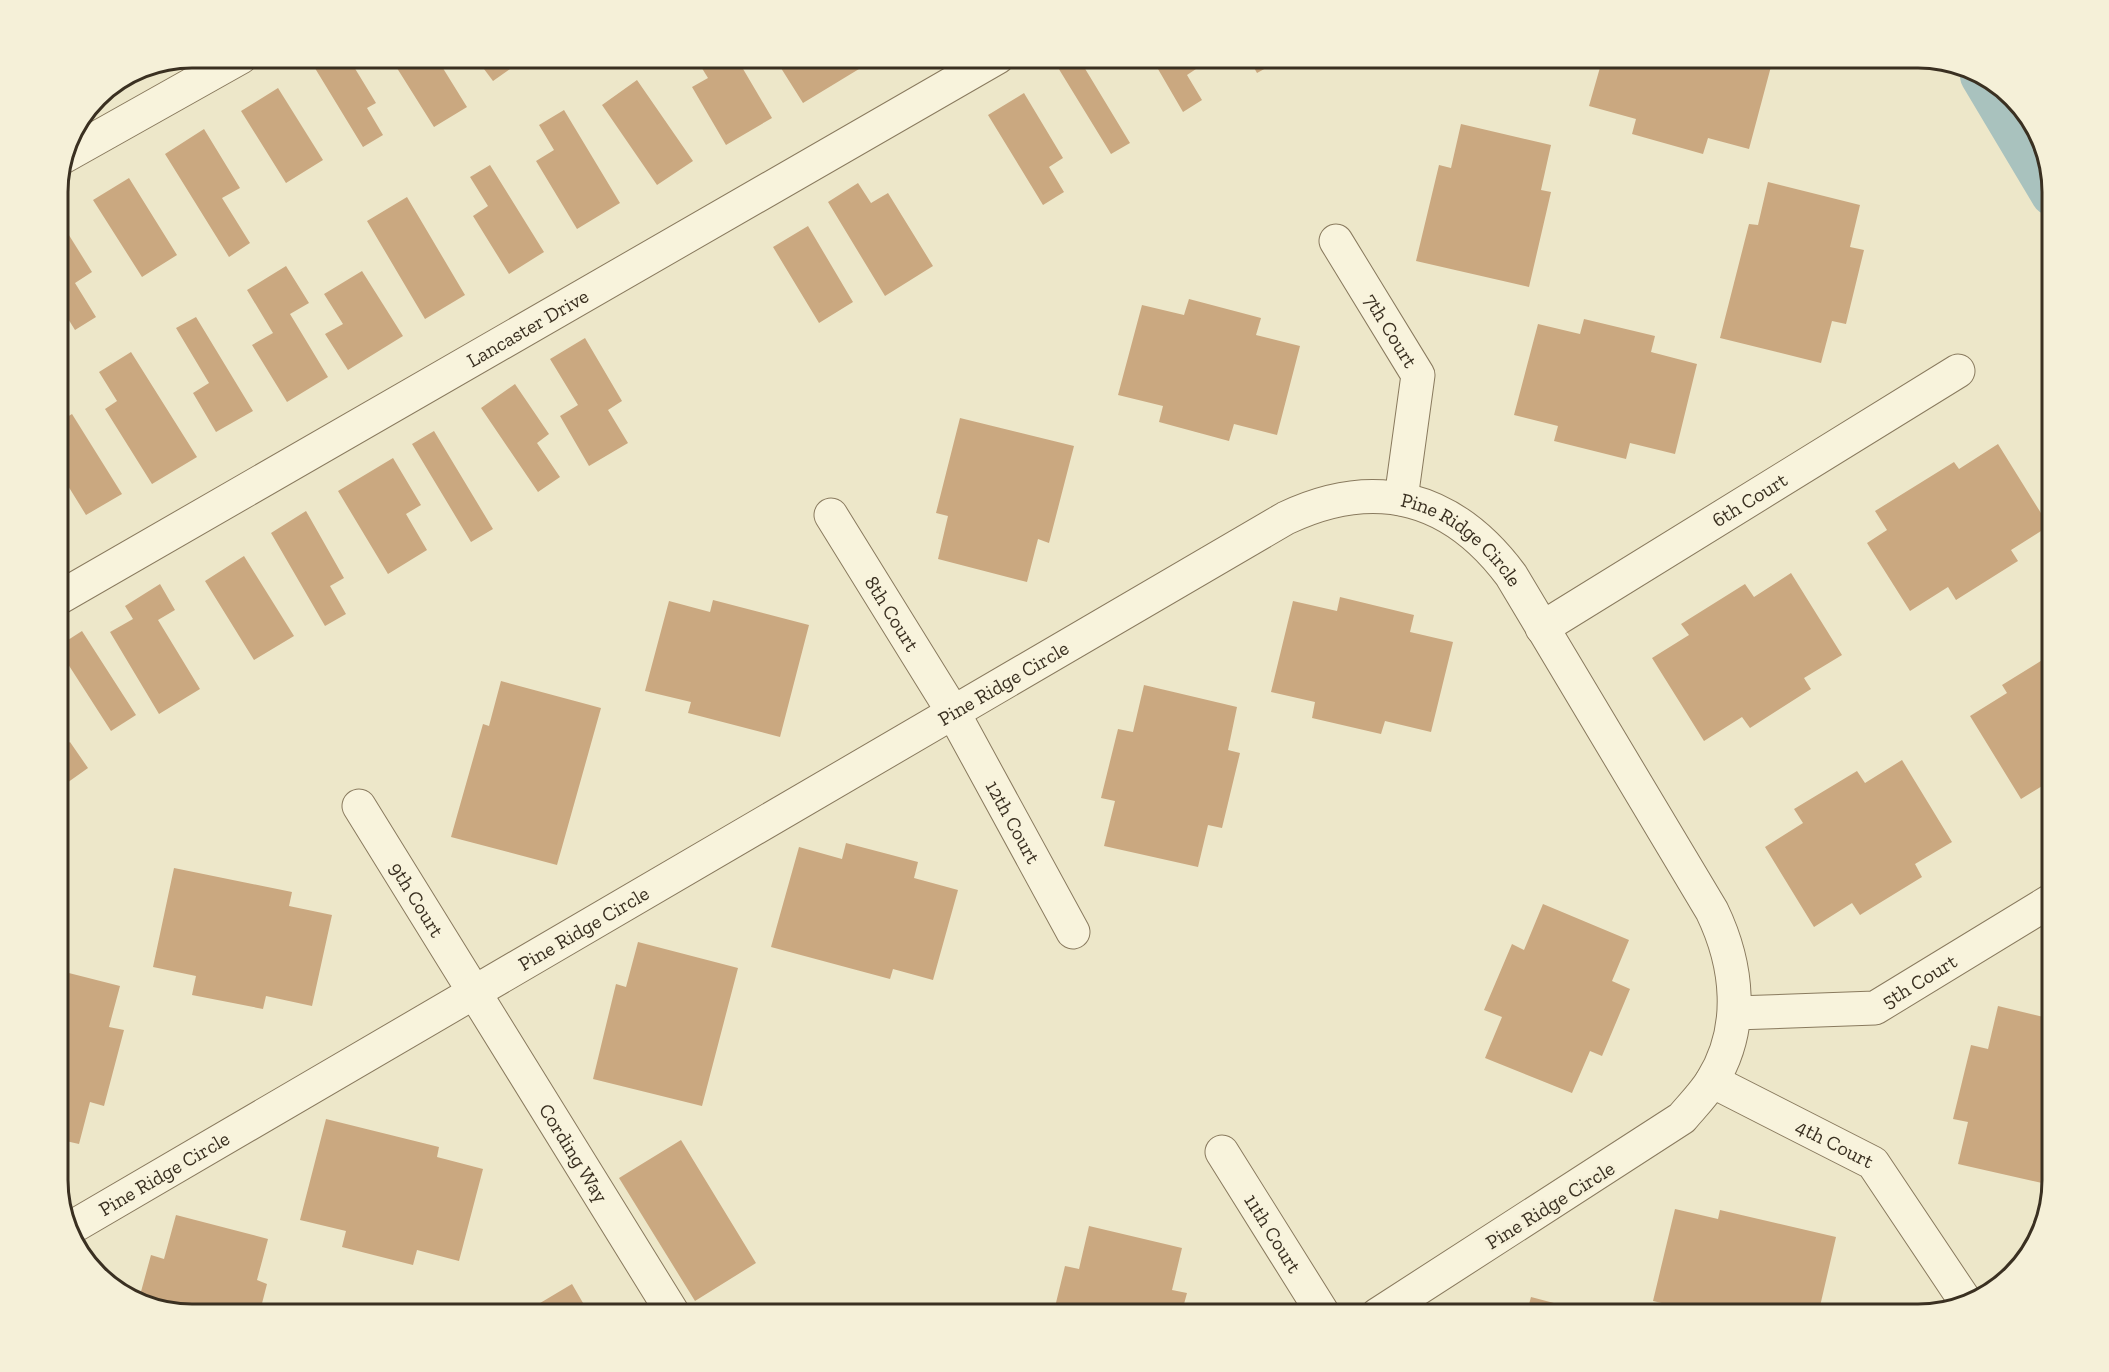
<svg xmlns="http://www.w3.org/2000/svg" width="2109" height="1372" viewBox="0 0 2109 1372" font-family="'Zilla Slab',serif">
	<rect width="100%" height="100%" fill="#ede7c9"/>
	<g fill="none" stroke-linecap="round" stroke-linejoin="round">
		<!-- canal -->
		<path stroke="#a9c2be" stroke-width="42" d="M1981,76l71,119"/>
	</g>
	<!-- building -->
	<path fill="#caa880" d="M316,57h32l28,46 -9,5 16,27 -20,12 -53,-87z
		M390,57h46l31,50 -33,20z
		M475,57h52l-34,24z
		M695,57h41l36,61 -46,27 -34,-58 16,-9z
		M774,57h78l7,12 -56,34z
		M1072,57h6l52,86 -19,11 -54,-88z
		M1151,57h42l6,10 -12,8 15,25 -19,12z
		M1248,57h26l3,5 -20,11z
		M1603,57l170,2 -24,90 -41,-11 -5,16 -71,-20 4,-15 -47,-13z
		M637,80l56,81 -36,24 -55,-80z
		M278,88l45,72 -37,23 -45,-72z
		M1024,93l39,65 -14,9 15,25 -21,13 -55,-90z
		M564,110l56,93 -43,26 -41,-68 18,-11 -15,-25z
		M1461,124l90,21 -10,45 10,2 -22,95 -113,-26 23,-96 12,3z
		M204,129l36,59 -18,10 28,45 -21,14 -64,-103z
		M490,165l54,87 -35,22 -36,-58 15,-10 -18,-29z
		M129,178l48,77 -35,22 -49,-77z
		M1768,182l92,23 -10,42 14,3 -18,74 -14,-3 -11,42 -101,-25 29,-114 9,1z
		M858,183l13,20 17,-10 45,73 -48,30 -57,-94z
		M407,197l58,98 -40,24 -58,-98z
		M57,216l35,56 -17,11 21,34 -21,13 -18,-29z
		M808,226l45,76 -34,21 -46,-76z
		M286,266l23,37 -19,11 38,63 -41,25 -35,-57 21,-12 -26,-43z
		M362,271l41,65 -55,34 -23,-36 18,-10 -19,-30z
		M1189,299l72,19 -5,17 44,11 -23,89 -43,-11 -5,17 -70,-19 4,-16 -45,-11 24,-90 42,10z
		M196,317l57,94 -37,21 -23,-39 16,-10 -33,-55z
		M1584,319l71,17 -4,16 46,12 -22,90 -45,-11 -4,16 -72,-18 4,-15 -44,-11 24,-91 42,10z
		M585,338l37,63 -14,9 20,33 -39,23 -29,-50 18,-11 -28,-46z
		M131,352l66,105 -45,27 -47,-75 12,-8 -18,-29z
		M515,384l34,50 -12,9 23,34 -22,15 -57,-84z
		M72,414l50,80 -36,21 -29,-47v-45z
		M960,418l114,28 -25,97 -11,-4 -11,43 -89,-23 10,-43 -12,-3z
		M434,431l59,98 -22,13 -59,-98z
		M1998,444l51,82 -38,24 7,11 -62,39 -8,-13 -38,24 -43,-68 20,-13 -12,-19 79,-49 5,7z
		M393,458l28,47 -15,9 21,36 -39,24 -50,-83z
		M306,511l38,67 -14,8 16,28 -21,12 -54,-93z
		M244,556l50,80 -40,24 -49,-79z
		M1791,573l51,82 -38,23 7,11 -61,39 -8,-11 -38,24 -52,-83 37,-23 -8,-11 64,-40 9,13z
		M160,584l15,26 -17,10 42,69 -41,25 -49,-82 23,-13 -8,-13z
		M1340,597l74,18 -4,17 43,10 -22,90 -46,-11 -4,13 -69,-16 3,-16 -44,-10 22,-91 44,10z
		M713,600l96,25 -29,112 -92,-24 3,-11 -46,-11 24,-90 41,11z
		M82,631l54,84 -25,16 -54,-84z
		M2052,654v126l-31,19 -51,-83 37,-23 -5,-8z
		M501,681l100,27 -44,157 -106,-28 32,-113 6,2z
		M1144,685l93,22 -9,43 12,3 -18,75 -14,-3 -10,42 -94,-21 11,-45 -14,-3 17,-69 15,3z
		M70,742l18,26 -31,22v-39z
		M1902,760l50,82 -37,22 7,13 -62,38 -8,-12 -38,24 -49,-80 38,-24 -9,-14 63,-38 8,12z
		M846,843l72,19 -4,16 44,12 -25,90 -40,-11 -3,10 -119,-32 28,-100 43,12z
		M174,868l118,24 -3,14 43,9 -20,91 -46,-10 -3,13 -71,-14 4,-19 -43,-9z
		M1543,904l86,36 -17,41 18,8 -28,67 -12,-5 -18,42 -87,-35 17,-41 -18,-7 28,-66 12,6z
		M638,942l100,26 -36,138 -109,-27 23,-95 10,3z
		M57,970l63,16 -11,41 15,3 -20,76 -14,-4 -11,42 -22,-5z
		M1998,1006l54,13 -1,166 -93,-21 10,-42 -15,-3 18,-74 17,4z
		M326,1119l113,28 -2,10 46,12 -24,92 -42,-11 -4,15 -71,-18 4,-16 -46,-11z
		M681,1140l75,123 -61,38 -76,-123z
		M1675,1209l43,10 2,-9 116,27 -18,78h-123l1,-4 -43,-10z
		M176,1215l92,24 -11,41 10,4 -8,31h-68l-52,-16 12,-44 13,4z
		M1089,1226l93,22 -10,42 15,3 -6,22h-128l12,-49 14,3z
		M572,1284l18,31h-70z
		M1531,1297l65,17v1h-70z"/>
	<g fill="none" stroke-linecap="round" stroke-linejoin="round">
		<defs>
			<g id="street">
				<path d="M63,157l178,-100"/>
				<path id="s1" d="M1336,241l82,134 -17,124"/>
				<path id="s2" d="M831,515l122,197 120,220"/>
				<path id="s3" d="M57,599l941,-542"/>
				<path id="s4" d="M1542,628l416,-257"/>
				<path id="s5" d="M359,806l315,509"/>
				<path id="s6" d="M1735,1013l140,-5 177,-108"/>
				<path id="s7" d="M1712,1081l161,82 93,139"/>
				<path id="s8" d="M1222,1152l102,163"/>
				<path id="s9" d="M69,1229l1217,-711c89,-42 166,-22 225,57l201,336c26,54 33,117 0,170 -8,13 -20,25 -30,37l-305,197"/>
			</g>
		</defs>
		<!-- street casing -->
		<use href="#street" stroke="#897a5e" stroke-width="35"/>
		<!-- street -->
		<use href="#street" stroke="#f8f3dc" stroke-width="33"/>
	</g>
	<g text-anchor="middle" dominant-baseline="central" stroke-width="5" stroke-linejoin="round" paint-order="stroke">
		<!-- street labels -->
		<g font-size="20" fill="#3a3021" stroke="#f5f0d8">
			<text stroke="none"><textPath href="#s3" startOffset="543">Lancaster Drive</textPath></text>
			<text stroke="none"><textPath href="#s1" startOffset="105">7th Court</textPath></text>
			<text stroke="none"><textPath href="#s4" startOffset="244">6th Court</textPath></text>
			<text stroke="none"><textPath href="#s9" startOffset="1602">Pine Ridge Circle</textPath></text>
			<text stroke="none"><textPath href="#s2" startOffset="116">8th Court</textPath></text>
			<text stroke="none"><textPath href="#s9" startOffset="1082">Pine Ridge Circle</textPath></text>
			<text stroke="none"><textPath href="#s2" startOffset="357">12th Court</textPath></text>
			<text stroke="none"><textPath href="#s5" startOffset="110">9th Court</textPath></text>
			<text stroke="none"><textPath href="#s9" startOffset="596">Pine Ridge Circle</textPath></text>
			<text stroke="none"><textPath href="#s6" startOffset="192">5th Court</textPath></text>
			<text stroke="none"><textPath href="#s7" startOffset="138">4th Court</textPath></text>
			<text stroke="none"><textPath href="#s5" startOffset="408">Cording Way</textPath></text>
			<text stroke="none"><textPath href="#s9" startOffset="110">Pine Ridge Circle</textPath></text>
			<text transform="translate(1550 1205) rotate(-32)">Pine Ridge Circle</text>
			<text stroke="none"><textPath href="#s8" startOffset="96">11th Court</textPath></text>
		</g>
	</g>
	<!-- crop -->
	<path d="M0 0H2109V1372H0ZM192 68H1918A124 124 0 0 1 2042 192V1180A124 124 0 0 1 1918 1304H192A124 124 0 0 1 68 1180V192A124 124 0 0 1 192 68Z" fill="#f5f0d8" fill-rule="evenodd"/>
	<path fill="none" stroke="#3a3021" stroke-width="3" d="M192 68H1918A124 124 0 0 1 2042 192V1180A124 124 0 0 1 1918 1304H192A124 124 0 0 1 68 1180V192A124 124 0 0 1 192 68Z"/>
</svg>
